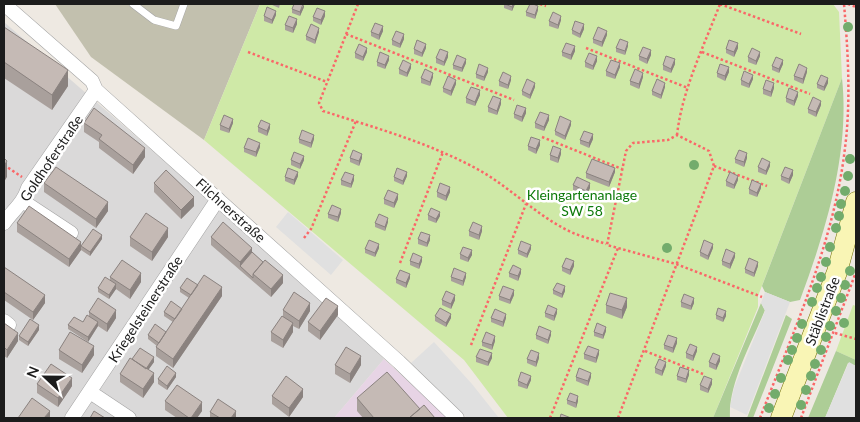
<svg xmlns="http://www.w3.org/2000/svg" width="860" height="422" viewBox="0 0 860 422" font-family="Lato,sans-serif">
	<rect width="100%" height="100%" fill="#eee9e2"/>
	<!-- residential -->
	<path fill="#dad9d9" d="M4,22l331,287 49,50 -50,59h-330z"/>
	<!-- industrial -->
	<path fill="#e7d4e5" d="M384,359l64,59h-114z"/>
	<!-- construction -->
	<path fill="#c2c0ae" d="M55,4h205l-56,136 -113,-83z"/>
	<!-- grass -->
	<path fill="#cfe9a7" d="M260,4h573l6,8 3,66 -84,218v11l-45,111h-205l-44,-58 -260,-220z
		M853,305l3,1v54l-20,-9z"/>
	<!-- forest -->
	<path fill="#adcd96" d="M842,78c8,75 -16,152 -42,222l-10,2 -25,-10 -3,-6z
		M761,303l4,7c-13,32 -37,74 -35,108h-17z
		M786,315l6,4 -39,99h-6z
		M836,351l20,9v6l-8,-3 -23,55h-17z"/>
	<!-- parking -->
	<path fill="#e0e0e0" d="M288,212l55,48 -12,15 -55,-48z
		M765,292l25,10 -43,113 -17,-8 4,-19 31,-77 -4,-8z
		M434,342l38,42 27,34h-32l-56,-55z
		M849,362l7,4v52h-31z"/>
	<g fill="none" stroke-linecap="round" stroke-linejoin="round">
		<defs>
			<path id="lane" d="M133,4l21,16 22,6 8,-22"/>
			<path id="street" d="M4,4l88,77 4,9 303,272 58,56
				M24,202l47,31
				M4,223c9,-13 19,-19 24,-35l68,-98
				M4,321l5,4
				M90,392l39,26
				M72,418l146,-219"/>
			<path id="secondary" d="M781,418l56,-146 19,-70"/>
		</defs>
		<!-- lane casing -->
		<use href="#lane" stroke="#a3a3a3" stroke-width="8"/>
		<!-- street casing -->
		<use href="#street" stroke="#a3a3a3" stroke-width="15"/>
		<!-- secondary casing -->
		<use href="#secondary" stroke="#727205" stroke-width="21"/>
		<!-- path -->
		<path stroke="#fa6768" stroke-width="2.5" stroke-dasharray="2.5 2.5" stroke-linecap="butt" d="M358,4l-39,99 4,8c53,17 107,32 156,59 32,18 58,46 92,62 11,5 24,8 35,12
			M540,4l6,2
			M720,4l81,30
			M848,4l8,3
			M346,34l168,66
			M586,48l102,40
			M248,52l79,30
			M702,52l108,42
			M677,135c5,-45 27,-89 43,-131
			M542,137l80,32
			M4,165l18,12
			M714,166l53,20
			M304,238l7,-9 45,-108
			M400,263l43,-111
			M835,333l21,6
			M471,345l55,-141
			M645,351l58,23
			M550,418l68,-170
			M618,418l96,-252 -5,-15 -32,-16 -9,5 -35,3 -7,8 -19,94 69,19 86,33
			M760,418c34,-88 74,-176 85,-270 6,-47 3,-97 -1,-144
			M801,418l55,-146"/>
		<!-- lane -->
		<use href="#lane" stroke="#fff" stroke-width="7"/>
		<!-- street -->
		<use href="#street" stroke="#fff" stroke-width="14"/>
		<!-- secondary -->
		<use href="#secondary" stroke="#f9f5b5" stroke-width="20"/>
	</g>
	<!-- trees -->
	<g fill="#73ac6c">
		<circle cx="848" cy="27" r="5"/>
		<circle cx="850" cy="159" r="5"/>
		<circle cx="694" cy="165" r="5"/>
		<circle cx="848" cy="176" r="5"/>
		<circle cx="845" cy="191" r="5"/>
		<circle cx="841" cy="204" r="5"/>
		<circle cx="839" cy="216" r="5"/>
		<circle cx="836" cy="228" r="5"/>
		<circle cx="830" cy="247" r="5"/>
		<circle cx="667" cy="248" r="5"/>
		<circle cx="826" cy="262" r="5"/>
		<circle cx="850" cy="271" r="5"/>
		<circle cx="821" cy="277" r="5"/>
		<circle cx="845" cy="285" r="5"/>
		<circle cx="817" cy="288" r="5"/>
		<circle cx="841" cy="298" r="5"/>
		<circle cx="812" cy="302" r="5"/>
		<circle cx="836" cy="311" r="5"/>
		<circle cx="844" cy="323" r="5"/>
		<circle cx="802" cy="324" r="5"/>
		<circle cx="830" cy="326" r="5"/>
		<circle cx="826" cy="337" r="5"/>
		<circle cx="797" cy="338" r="5"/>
		<circle cx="792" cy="350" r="5"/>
		<circle cx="821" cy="350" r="5"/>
		<circle cx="788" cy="360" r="5"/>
		<circle cx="815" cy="364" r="5"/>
		<circle cx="811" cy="376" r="5"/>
		<circle cx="781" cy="378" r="5"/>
		<circle cx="806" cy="390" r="5"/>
		<circle cx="775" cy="394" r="5"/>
		<circle cx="801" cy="405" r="5"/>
		<circle cx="769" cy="408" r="5"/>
	</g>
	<!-- wall -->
	<path fill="#a9a09c" d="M270,4h10l-1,4z
		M504,4h11l-3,7 -8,-3z
		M304,7l-4,9 -8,-3v-4z
		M538,10l-3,9 -9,-3v-4z
		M276,15l-4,9 -8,-3v-5z
		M325,16l-4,9 -8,-4v-4z
		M561,20l-3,9 -9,-3v-5z
		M297,24l-4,9 -8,-3v-5z
		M4,27l64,59 -16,24 -48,-32z
		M584,29l-4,9 -8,-4v-4z
		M383,31l-4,9 -8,-4v-4z
		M319,32l-4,12 -9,-4v-4z
		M607,35l-5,12 -9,-4v-4z
		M404,39l-4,9 -8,-3v-5z
		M628,46l-3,9 -9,-3v-4z
		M426,48l-4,9 -8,-3v-5z
		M738,48l-4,9 -8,-4v-4z
		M575,51l-4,9 -9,-4v-4z
		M367,52l-4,9 -8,-3v-5z
		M651,55l-4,9 -8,-4v-4z
		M760,56l-4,9 -8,-3v-5z
		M448,57l-4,9 -8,-3v-5z
		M389,60l-4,9 -8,-3v-4z
		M597,61l-4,9 -8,-3v-5z
		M466,63l-4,9 -9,-3v-4z
		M675,64l-4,9 -8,-3v-5z
		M783,64l-4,9 -7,-3v-4z
		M620,67l-5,12 -9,-3v-5z
		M411,68l-4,9 -8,-3v-5z
		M488,72l-4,9 -8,-3v-4z
		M729,72l-4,9 -8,-4v-4z
		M807,72l-4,12 -9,-4v-4z
		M433,77l-3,9 -9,-3v-5z
		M643,77l-4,12 -9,-4v-4z
		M753,79l-4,9 -8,-3v-5z
		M511,80l-3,9 -9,-3v-5z
		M828,83l-4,8 -7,-3v-4z
		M456,84l-5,12 -8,-4v-4z
		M535,87l-5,12 -8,-4v-4z
		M665,87l-4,12 -9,-4v-4z
		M774,88l-3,9 -8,-3v-5z
		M480,95l-5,11 -9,-3v-5z
		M798,96l-4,10 -8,-4v-4z
		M501,104l-4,11 -9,-3v-5z
		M821,105l-5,12 -8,-4v-4z
		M526,113l-4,9 -8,-4v-4z
		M549,120l-5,11 -9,-3v-5z
		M84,123l61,34 -12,17 -34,-26v-6l-15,-10z
		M233,123l-4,10 -9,-3v-5z
		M571,125l-6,15 -10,-5v-4z
		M258,127l12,1 -3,8 -9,-4z
		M299,139h15l-3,9 -12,-5z
		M593,139l-4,9 -9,-4v-4z
		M540,145l-4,9 -8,-4v-4z
		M260,147l-4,10 -12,-5v-4z
		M561,154l-3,9 -8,-3v-5z
		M350,158h12l-3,8 -9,-4z
		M747,158l-3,9 -9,-4v-4z
		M291,160h13l-4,9 -9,-4z
		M770,166l-4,9 -8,-3v-5z
		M615,172l-6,15 -23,-9v-5z
		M793,175l-4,9 -8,-4v-4z
		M298,176l-4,9 -9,-4v-4z
		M407,176l-4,9 -9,-4v-4z
		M341,180h13l-3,8 -10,-3z
		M738,180l-4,9 -8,-3v-5z
		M44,183l64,28 -12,17 -52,-36z
		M154,183l40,23 -13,13 -27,-27z
		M573,185l17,3 -4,8 -13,-6z
		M761,188l-4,9 -8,-3v-5z
		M437,192h13l-4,9 -9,-4z
		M384,199h14l-4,9 -10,-4z
		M341,213l-3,9 -10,-4v-4z
		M428,215l12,1 -4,7 -8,-3z
		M388,222l-3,9 -10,-4v-4z
		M17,223l64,27 -12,17 -52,-35z
		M469,231h13l-3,9 -10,-4z
		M130,237h38l-16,24 -22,-15z
		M211,237l41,15 31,31 -12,14 -60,-52z
		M102,239l-12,17 -9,-6v-4z
		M418,239l12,1 -3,7 -9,-3z
		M379,248l-4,9 -10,-4v-4z
		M713,248l-5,12 -8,-4v-4z
		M531,249l-4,9 -9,-4v-4z
		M460,254l12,1 -4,7 -8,-3z
		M735,257l-5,12 -8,-4v-4z
		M410,261h12l-3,8 -9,-4z
		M574,266l-4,9 -8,-4v-4z
		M758,266l-4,11 -9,-4v-4z
		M4,267l41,36 -12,17 -29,-20z
		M509,273h12l-3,8 -9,-4z
		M110,277l31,5 -11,17 -14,-10 -7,10 -11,-7v-4l12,-7z
		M451,277h15l-3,9 -12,-5z
		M410,278l-4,10 -10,-5v-4z
		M198,285l24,11 -49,72 -17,-12v-9l1,-1 -9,-7v-4l18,-3 7,-10 -9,-6v-4l18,-3 7,-11 -9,-6v-4z
		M553,290l12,1 -3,7 -9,-4z
		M514,295l-4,9 -11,-4v-4z
		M442,300h13l-4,9 -9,-4z
		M681,302l13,1 -3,7 -10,-3z
		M606,305l21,2 -5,12 -16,-6z
		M283,310l27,1 -11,18 -6,-3v6l-10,16 -12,-7v-9l12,-16z
		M89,312l27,6 -9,14 -9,-6 -10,16 -20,-13v-4l15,-3 6,-6z
		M545,313h12l-3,8 -9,-4z
		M338,315l-18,25 -12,-9v-9z
		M716,315l10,1 -3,6 -7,-3z
		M435,316l16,2 -5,9 -11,-6z
		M491,318h15l-3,9 -12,-5z
		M4,323l14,18 -11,17 -3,-2z
		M39,330l-11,16 -9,-6v-4z
		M606,331l-3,8 -9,-3v-4z
		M536,335h15l-3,9 -12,-5z
		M495,341l-3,9 -10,-4v-4z
		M677,343l-4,10 -9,-4v-4z
		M59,350l35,5 -12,18 -23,-14z
		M697,351l-4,10 -7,-3v-5z
		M584,354h15l-3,9 -12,-4z
		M476,357l16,1 -4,8 -12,-4z
		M539,358l-3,9 -9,-4v-4z
		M132,359l22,3 -6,8 6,12 -11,16 -23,-16v-8z
		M720,361l-4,9 -7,-3v-5z
		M335,365h26l-11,18 -15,-9z
		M666,366l-4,10 -7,-3v-5z
		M689,375l-3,8 -9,-3v-4z
		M176,377l-9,13 -9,-6v-5z
		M576,377h15l-3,9 -12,-5z
		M531,380l-4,9 -9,-3v-5z
		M37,384l35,2 -14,21 -21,-14z
		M712,384l-4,9 -8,-3v-5z
		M272,396l31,1 -14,20 -17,-13z
		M357,398l63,11 15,9h-72l-6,-7z
		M567,400l11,1 -2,7 -9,-4z
		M165,401l37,10 -5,7h-20l-12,-8z
		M210,412l26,6h-26z"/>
	<!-- shaded-wall -->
	<path fill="#8a827f" d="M304,4v3l-4,9v-4z
		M513,4h2l-3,7v-4z
		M538,6v4l-3,9v-4z
		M276,11v4l-4,9v-4z
		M325,11v5l-4,9v-5z
		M561,16v4l-3,9v-4z
		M297,19v5l-4,9v-5z
		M584,24v5l-4,9v-4z
		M383,26v5l-4,9v-5z
		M319,28v4l-4,12v-4z
		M607,31v4l-5,12v-5z
		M404,34v5l-4,9v-4z
		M628,42v4l-3,9v-4z
		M738,43v5l-4,9v-5z
		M426,44v4l-4,9v-4z
		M575,46v5l-4,9v-5z
		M367,48v4l-4,9v-4z
		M651,50v5l-4,9v-5z
		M448,52v5l-4,9v-4z
		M760,52v4l-4,9v-4z
		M389,56v4l-4,9v-4z
		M597,56v5l-4,9v-4z
		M466,59v4l-4,9v-4z
		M675,59v5l-4,9v-4z
		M783,60v4l-4,9v-4z
		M620,63v4l-5,12v-4z
		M411,64v4l-4,9v-4z
		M729,67v5l-4,9v-5z
		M488,68v4l-4,9v-4z
		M807,68v4l-4,12v-5z
		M68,70v16l-16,24v-15z
		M433,73v4l-3,9v-4z
		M643,73v4l-4,12v-5z
		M753,75v4l-4,9v-4z
		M511,76v4l-3,9v-4z
		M828,78v5l-4,8v-4z
		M456,80v4l-5,12v-5z
		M535,83v4l-5,12v-4z
		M665,83v4l-4,12v-4z
		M774,83v5l-3,9v-5z
		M480,90v5l-5,11v-4z
		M798,92v4l-4,10v-5z
		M501,99v5l-4,11v-4z
		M821,101v4l-5,12v-5z
		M526,108v5l-4,9v-5z
		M549,115v5l-5,11v-4z
		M233,119v4l-4,10v-4z
		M571,121v4l-6,15v-4z
		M270,124v4l-3,8v-5z
		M593,134v5l-4,9v-5z
		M314,135v4l-3,9v-5z
		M540,140v5l-4,9v-5z
		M260,143v4l-4,10v-5z
		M145,148v9l-12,17v-9z
		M561,149v5l-3,9v-5z
		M747,153v5l-3,9v-5z
		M362,154v4l-3,8v-5z
		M304,156v4l-4,9v-5z
		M7,161v16l-3,5v-16z
		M770,162v4l-4,9v-4z
		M615,168v4l-6,15v-5z
		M793,170v5l-4,9v-5z
		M298,172v4l-4,9v-5z
		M407,172v4l-4,9v-4z
		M354,175v5l-3,8v-4z
		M738,176v4l-4,9v-4z
		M590,183v5l-4,8v-5z
		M761,184v4l-4,9v-4z
		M450,187v5l-4,9v-5z
		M398,194v5l-4,9v-5z
		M194,197v9l-13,13v-9z
		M108,202v9l-12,17v-9z
		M341,209v4l-3,9v-5z
		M440,212v4l-4,7v-4z
		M388,218v4l-3,9v-4z
		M482,226v5l-3,9v-5z
		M168,228v9l-16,24v-9z
		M102,235v4l-12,17v-4z
		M430,235v5l-3,7v-4z
		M81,242v8l-12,17v-8z
		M379,244v4l-4,9v-4z
		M713,244v4l-5,12v-4z
		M531,245v4l-4,9v-4z
		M252,248v9l-12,9v5v-9z
		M472,250v5l-4,7v-4z
		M735,253v4l-5,12v-5z
		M422,257v4l-3,8v-5z
		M574,261v5l-4,9v-5z
		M758,262v4l-4,11v-4z
		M521,269v4l-3,8v-5z
		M141,273v9l-11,17v-9z
		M466,273v4l-3,9v-5z
		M410,274v4l-4,10v-5z
		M283,275v8l-12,14v-8z
		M116,284v5l-7,10v-4z
		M565,286v5l-3,7v-4z
		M222,287v9l-49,72v-9z
		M514,290v5l-4,9v-4z
		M45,295v8l-12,17v-8z
		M455,295v5l-4,9v-5z
		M627,298v9l-5,12v-9z
		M694,298v5l-3,7v-4z
		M310,303v8l-11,18v-8z
		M338,306v9l-18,25v-9z
		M557,309v4l-3,8v-5z
		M116,310v8l-9,14v-8z
		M726,311v5l-3,6v-4z
		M451,314v4l-5,9v-4z
		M506,314v4l-3,9v-5z
		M98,322v4l-10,16v-5z
		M293,323v9l-10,16v-8z
		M39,325v5l-11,16v-4z
		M606,327v4l-3,8v-4z
		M551,331v4l-3,9v-4z
		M18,333v8l-11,17v-8z
		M495,336v5l-3,9v-5z
		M677,338v5l-4,10v-5z
		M94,346v9l-12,18v-8z
		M697,347v4l-4,10v-5z
		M599,350v4l-3,9v-5z
		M492,353v5l-4,8v-4z
		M539,353v5l-3,9v-5z
		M361,356v9l-11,18v-9z
		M720,356v5l-4,9v-5z
		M154,357v5l-10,14v-5z
		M666,362v4l-4,10v-5z
		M689,370v5l-3,8v-4z
		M154,373v9l-11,16v-9z
		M176,373v4l-9,13v-4z
		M591,373v4l-3,9v-5z
		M531,376v4l-4,9v-4z
		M72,378v8l-14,21v-9z
		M712,379v5l-4,9v-4z
		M303,389v8l-14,20v-9z
		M578,396v5l-2,7v-5z
		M202,402v9l-5,7h-6z
		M50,411v7h-6z
		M236,411v7h-5z"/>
	<!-- building -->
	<path fill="#c5bab5" stroke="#8a827f" d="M294,4h9l-3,8 -8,-3z
		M505,4h8l-1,3z
		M530,4h3l5,2 -3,9 -9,-3z
		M267,7l9,4 -4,9 -8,-4z
		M317,8l8,3 -4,9 -8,-3z
		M553,12l8,4 -3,9 -9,-4z
		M289,16l8,3 -4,9 -8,-3z
		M575,21l9,3 -4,10 -8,-4z
		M375,23l8,3 -4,9 -8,-3z
		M311,24l8,4 -4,12 -9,-4z
		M4,27l64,43 -16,25 -48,-33z
		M598,27l9,4 -5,11 -9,-3z
		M396,31l8,3 -4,10 -8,-4z
		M620,39l8,3 -3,9 -9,-3z
		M417,40l9,4 -4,9 -8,-4z
		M729,40l9,3 -4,9 -8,-3z
		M566,43l9,3 -4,9 -9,-3z
		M359,44l8,4 -4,9 -8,-4z
		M643,47l8,3 -4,9 -8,-3z
		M752,48l8,4 -4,9 -8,-4z
		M440,49l8,3 -4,10 -8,-4z
		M380,52l9,4 -4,9 -8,-3z
		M589,53l8,3 -4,10 -8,-4z
		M457,55l9,4 -4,9 -9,-3z
		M666,56l9,3 -4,10 -8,-4z
		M776,57l7,3 -4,9 -7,-3z
		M403,60l8,4 -4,9 -8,-4z
		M611,60l9,3 -5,12 -9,-4z
		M479,64l9,4 -4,9 -8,-3z
		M720,64l9,3 -4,9 -8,-3z
		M799,64l8,4 -4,11 -9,-3z
		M425,69l8,4 -3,9 -9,-4z
		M635,69l8,4 -4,11 -9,-3z
		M744,71l9,4 -4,9 -8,-4z
		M503,72l8,4 -3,9 -9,-4z
		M821,75l7,3 -4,9 -7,-3z
		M448,76l8,4 -5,11 -8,-3z
		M527,79l8,4 -5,12 -8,-4z
		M657,79l8,4 -4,12 -9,-4z
		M766,80l8,3 -3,9 -8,-3z
		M471,87l9,3 -5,12 -9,-4z
		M789,88l9,4 -4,9 -8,-3z
		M493,96l8,3 -4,12 -9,-4z
		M813,97l8,4 -5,11 -8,-3z
		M517,105l9,3 -4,9 -8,-3z
		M94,108l51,40 -12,17 -34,-26 3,-4 -18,-12z
		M540,112l9,3 -5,12 -9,-4z
		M224,115l9,4 -4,10 -9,-4z
		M560,116l11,5 -6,15 -10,-5z
		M261,120l9,4 -3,7 -9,-4z
		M302,130l12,5 -3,8 -12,-4z
		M584,131l9,3 -4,9 -9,-3z
		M531,137l9,3 -4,9 -8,-3z
		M248,138l12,5 -4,9 -12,-4z
		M553,146l8,3 -3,9 -8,-3z
		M353,150l9,4 -3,7 -9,-3z
		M739,150l8,3 -3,9 -9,-3z
		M294,152l10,4 -4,8 -9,-4z
		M4,158l3,3 -3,5z
		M762,158l8,4 -4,9 -8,-4z
		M592,159l23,9 -6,14 -23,-9z
		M56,167l52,35 -12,17 -52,-36z
		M785,167l8,3 -4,9 -8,-3z
		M288,168l10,4 -4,8 -9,-3z
		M397,168l10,4 -4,9 -9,-4z
		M166,170l28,27 -13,13 -27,-27z
		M345,172l9,3 -3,9 -10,-4z
		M730,172l8,4 -4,9 -8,-4z
		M577,177l13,6 -4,8 -13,-6z
		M752,180l9,4 -4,9 -8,-4z
		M440,183l10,4 -4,9 -9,-4z
		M388,190l10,4 -4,9 -10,-4z
		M332,205l9,4 -3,8 -10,-3z
		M29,206l52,36 -12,17 -52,-36z
		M431,208l9,4 -4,7 -8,-4z
		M146,213l22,15 -16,24 -22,-15z
		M379,214l9,4 -3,9 -10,-4z
		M223,222l29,26 -12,14 -29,-25z
		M473,222l9,4 -3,9 -10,-4z
		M93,229l9,6 -12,17 -9,-6z
		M421,232l9,3 -3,8 -9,-4z
		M369,240l10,4 -4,9 -10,-4z
		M704,240l9,4 -5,12 -8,-4z
		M521,241l10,4 -4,9 -9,-4z
		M463,247l9,3 -4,8 -8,-4z
		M726,249l9,4 -5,11 -8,-3z
		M252,252l11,10 -10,12v4l-13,-12z
		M413,253l9,4 -3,7 -9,-3z
		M566,258l8,3 -4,9 -8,-3z
		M749,258l9,4 -4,11 -9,-4z
		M122,260l19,13 -11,17 -20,-13z
		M265,260l18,15 -12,14 -18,-15z
		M513,265l8,4 -3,7 -9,-3z
		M4,267l41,28 -12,17 -29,-20z
		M454,268l12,5 -3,8 -12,-4z
		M400,270l10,4 -4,9 -10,-4z
		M204,275l18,12 -49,72 -17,-12z
		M105,277l11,7 -7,11 -11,-7z
		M187,278l11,7 -7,10 -11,-7z
		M557,283l8,3 -3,8 -9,-4z
		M503,286l11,4 -4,10 -11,-4z
		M446,291l9,4 -4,9 -9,-4z
		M294,292l16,11 -11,18 -16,-11z
		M610,293l17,5 -5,12 -16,-5z
		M684,294l10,4 -3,8 -10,-4z
		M98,298l18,12 -9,14 -18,-12z
		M326,298l12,8 -18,25 -12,-9z
		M171,301l11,8 -7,10 -11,-7z
		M548,305l9,4 -3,7 -9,-3z
		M440,308l11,6 -5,9 -11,-7z
		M718,308l8,3 -3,7 -7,-3z
		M495,309l11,5 -3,8 -12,-4z
		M87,315l11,7 -10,15 -20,-12 6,-8 9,5z
		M282,316l11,7 -10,17 -12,-8z
		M30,319l9,6 -11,17 -9,-6z
		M4,323l14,10 -11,17 -3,-3z
		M597,323l9,4 -3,8 -9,-3z
		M155,324l11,8 -7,11 -11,-8z
		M539,326l12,5 -3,9 -12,-5z
		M70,332l24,14 -12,19 -23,-15z
		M486,332l9,4 -3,9 -10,-3z
		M668,335l9,3 -4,10 -9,-3z
		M690,344l7,3 -4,9 -7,-3z
		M588,346l11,4 -3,8 -12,-4z
		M346,347l15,9 -11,18 -15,-9z
		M140,348l14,9 -8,12 -14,-10z
		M480,349l12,4 -4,9 -12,-5z
		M531,350l8,3 -3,9 -9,-3z
		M713,353l7,3 -4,9 -7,-3z
		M130,358l24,15 -11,16 -23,-15z
		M659,359l7,3 -4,9 -7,-3z
		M51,364l21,14 -14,20 -21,-14z
		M167,366l9,7 -9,13 -9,-7z
		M680,367l9,3 -3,9 -9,-3z
		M579,368l12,5 -3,8 -12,-4z
		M387,372l33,37 -11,9h-35l-17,-20z
		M521,372l10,4 -4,9 -9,-4z
		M286,376l17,13 -14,19 -17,-12z
		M704,376l8,3 -4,10 -8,-4z
		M177,385l25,17 -11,16h-2l-24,-17z
		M570,393l8,3 -2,7 -9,-3z
		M32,398l18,13 -6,7h-26z
		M218,399l18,12 -5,7h-11l-10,-6z
		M424,405l11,13h-26z
		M94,411l11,7h-15z
		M561,414l10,4h-11z"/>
	<g text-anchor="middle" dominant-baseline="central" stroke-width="5" stroke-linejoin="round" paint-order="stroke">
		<!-- street labels -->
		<g font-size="14" fill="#1c1c1c" stroke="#fff">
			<text transform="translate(51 158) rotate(-56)">Goldhoferstraße</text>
			<text transform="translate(231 210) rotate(42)">Filchnerstraße</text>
			<text transform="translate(145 309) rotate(-57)">Kriegelsteinerstraße</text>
			<text transform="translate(822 311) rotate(-69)">Stäblistraße</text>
		</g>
		<!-- park labels -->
		<g font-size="14" fill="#0e7a0b" stroke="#fff">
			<text x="582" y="194">Kleingartenanlage<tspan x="582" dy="16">SW 58</tspan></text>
		</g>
	</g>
	<!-- border -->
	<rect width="860" height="422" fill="none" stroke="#1c1c1c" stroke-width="10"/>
	<!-- north arrow -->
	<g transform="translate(45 377) rotate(292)" stroke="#ffffff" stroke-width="4" paint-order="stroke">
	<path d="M0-4L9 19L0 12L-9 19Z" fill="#1c1c1c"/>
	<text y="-8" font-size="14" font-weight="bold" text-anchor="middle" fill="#1c1c1c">N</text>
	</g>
</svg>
